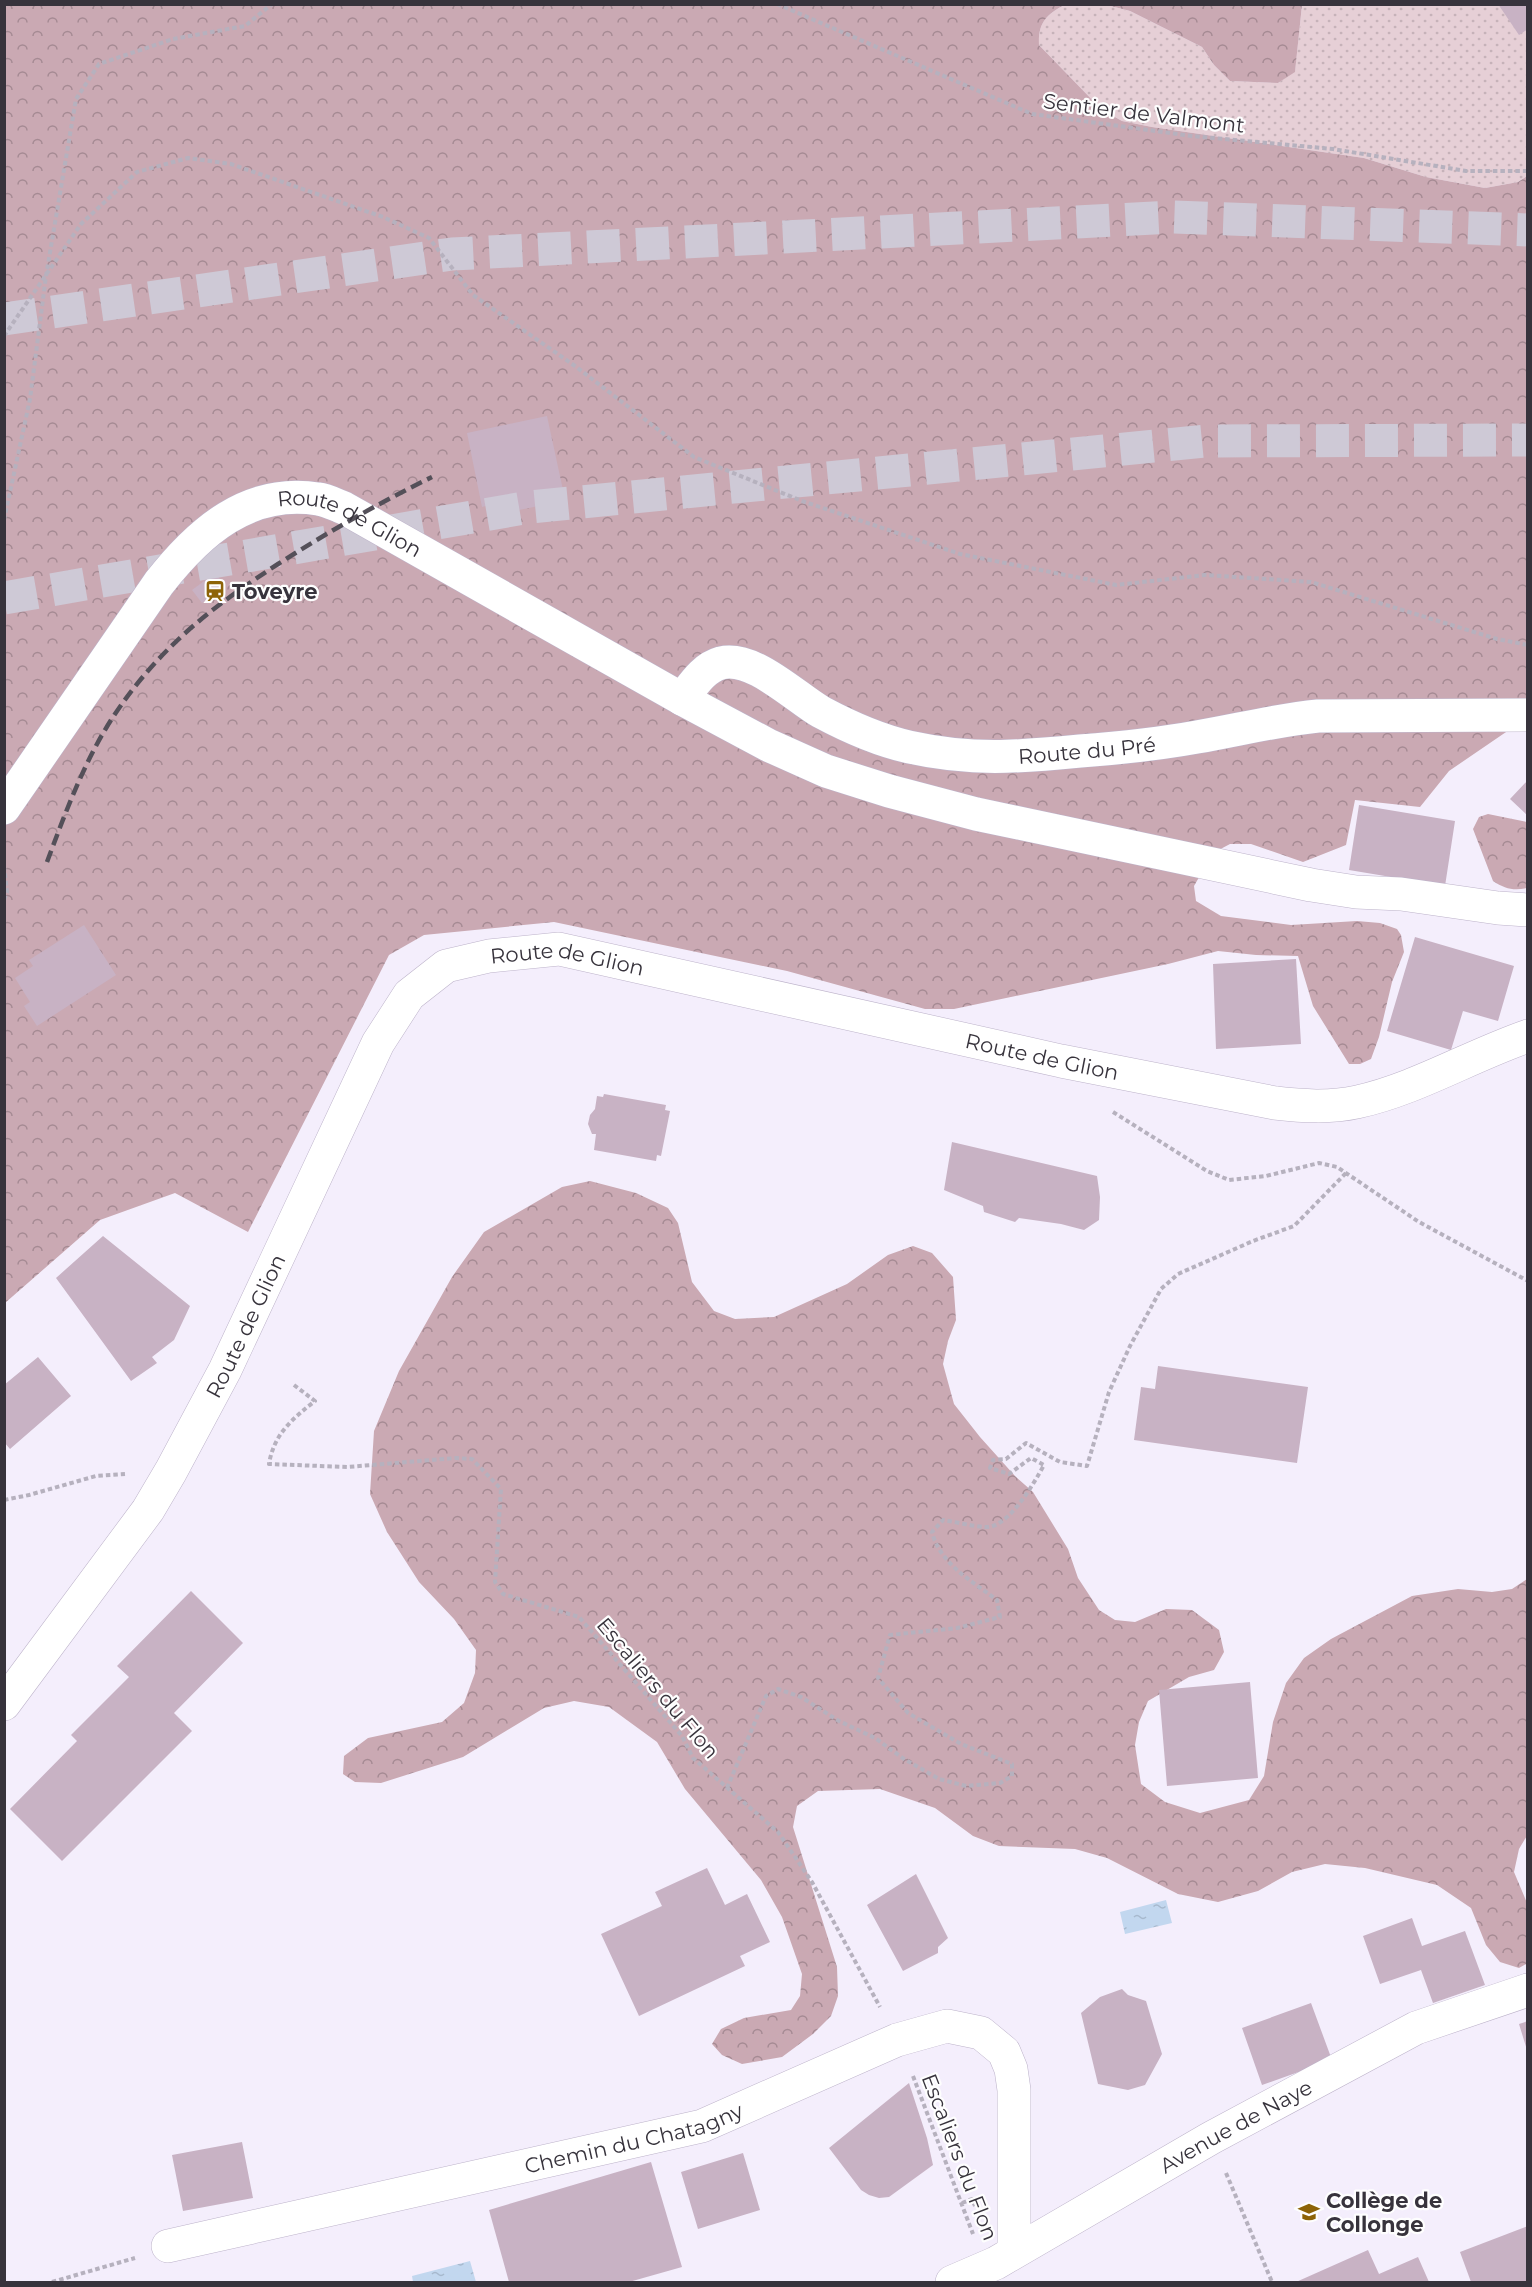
<svg xmlns="http://www.w3.org/2000/svg" width="1532" height="2287" viewBox="0 0 1532 2287" font-family="Montserrat,sans-serif">
	<defs>
		<pattern id="grass-dots" width="8" height="8" patternUnits="userSpaceOnUse" patternTransform="scale(1.5)"><rect width="8" height="8" fill="#e6cfd6"/><path d="M2 2h.1M6 6h.1" fill="none" stroke="#c6b2b9" stroke-width="1.8" stroke-linecap="round"/></pattern>
		<pattern id="forest-crowns" width="20" height="18" patternUnits="userSpaceOnUse" patternTransform="scale(1.5)"><rect width="20" height="18" fill="#caa9b3"/><path d="M2 6a3 3 0 1 1 6 0M12 15a3 3 0 1 1 6 0" fill="none" stroke="#a58a93"/></pattern>
		<pattern id="water-ripples" width="26" height="14" patternUnits="userSpaceOnUse" patternTransform="scale(1.5)"><rect width="26" height="14" fill="#c2d7ef"/><path d="M2 4q2-2 4 0t4 0M15 11q2-2 4 0t4 0" fill="none" stroke="#a7b9ce"/></pattern>
	</defs>
	<rect width="100%" height="100%" fill="#f4eefc"/>
	<!-- grass -->
	<path fill="url(#grass-dots)" d="M1064,5h43l23,6 72,36 12,18 16,16 48,2 17,-12 7,-66h225v171l-9,6 -33,6 -59,-11 -62,-19 -212,-31 -30,-6 -21,-12 -62,-64c-1,-22 7,-30 25,-40z"/>
	<!-- forest -->
	<path fill="url(#forest-crowns)" d="M5,5h1059c-18,10 -26,18 -25,40l62,64 21,12 30,6 212,31 62,19 59,11 33,-6 9,-6v548l-18,6 -60,41 -29,36 -65,-7 -9,45 -43,17 -52,-18h-21l-17,9 -19,33 2,15 25,15 70,9 66,-4 23,2 17,6 4,6 3,17 -12,30 -13,55 -8,22 -11,5h-11l-36,-58 -15,-50 -42,-1 -38,-4 -50,13 -214,45h-29l-138,-38 -233,-49 -130,13 -35,20 -141,277 -73,-39 -75,27 -95,83z
		M1107,5h195l-7,67 -17,11 -48,-2 -16,-16 -12,-18 -72,-36z
		M1488,814l39,8v66c-13,3 -22,1 -34,-7l-20,-52 6,-12z
		M590,1181l46,12 32,15 10,15 14,59 22,29 21,8 39,-2 73,-33 41,-29 25,-9 19,7 21,24 3,43 -8,21 -5,23 11,40 26,33 35,39 18,16 35,57 10,29 21,32 16,10 20,2 31,-13 26,1 27,20 5,22 -10,18 -25,7 -41,24 -9,21 -4,23 6,39 24,18 35,11 49,-13 15,-24 9,-54 13,-39 18,-25 27,-19 81,-43 46,-7 34,3 20,-3 15,-10 1,255 -9,15 -5,23 13,31 1,60 -9,5 -19,-6 -14,-17 -15,-37 -34,-23 -72,-17 -40,-4 -33,8 -34,19 -40,11 -40,-8 -71,-36 -32,-9 -76,-3 -26,-10 -38,-28 -55,-19 -62,2 -21,15 -4,21 44,140 1,29 -7,20 -18,18 -31,23 -40,7 -20,-9 -10,-11 9,-15 23,-11 47,-8 9,-14 2,-22 -20,-57 -21,-37 -76,-91 -28,-47 -48,-35 -35,-6 -30,7 -81,49 -82,26 -26,-1 -12,-8 1,-18 24,-18 74,-16 22,-19 11,-30 1,-23 -22,-31 -35,-37 -32,-50 -17,-38 4,-63 25,-60 53,-94 32,-45 78,-45z"/>
	<!-- water -->
	<path fill="url(#water-ripples)" d="M1166,1900l6,23 -47,11 -5,-22z
		M470,2261l6,21h-63l-1,-6z"/>
	<!-- building -->
	<path fill="#c8b2c4" d="M1498,4h30v25l-9,6z
		M547,416l16,74 -12,2 2,11 -58,12 -2,-11 -11,3 -15,-74z
		M215,573l10,12 -23,18 -10,-13z
		M1528,780v36l-18,-17z
		M1359,805l96,16 -10,65 -96,-16z
		M84,925l32,50 -79,51 -13,-20 6,-4 -15,-24 18,-12 -4,-6z
		M1415,937l99,29 -16,55 -35,-10 -12,39 -64,-19z
		M1296,959l5,85 -85,5 -3,-85z
		M604,1094l62,11 -1,5 5,1 -9,45 -4,-1 -1,6 -62,-11 2,-16h-4l-4,-10 2,-9 5,-6 2,-13 6,1z
		M952,1142l145,34 3,21 -1,23 -15,10 -23,-6 -42,-6 -4,4 -31,-10 -1,-6 -39,-16z
		M103,1236l87,70 -16,34 -22,17 5,6 -26,18 -75,-103z
		M38,1357l33,39 -61,53 -6,-7v-57z
		M1158,1366l150,21 -11,76 -163,-23 7,-53 14,2z
		M191,1591l52,52 -69,70 18,18 -130,130 -52,-52 67,-68 -6,-6 58,-58 -12,-11z
		M1250,1682l8,96 -91,8 -8,-96z
		M707,1868l18,37 22,-11 23,48 -30,14 5,10 -106,50 -38,-82 61,-28 -7,-14z
		M916,1874l32,64 -10,9v6l-35,18 -36,-66z
		M1412,1918l10,28 43,-15 20,54 -52,18 -12,-33 -41,14 -17,-48z
		M1122,1989l6,6 18,6 16,53 -17,31 -17,5 -30,-6 -17,-71 19,-16z
		M1311,2003l21,57 -70,25 -20,-57z
		M1528,2021v28l-1,1 -8,-26z
		M909,2083l18,55 6,27 -44,32 -10,1 -10,-3 -8,-5 -32,-42z
		M242,2142l11,56 -70,13 -11,-56z
		M743,2153l17,57 -62,19 -17,-57z
		M651,2162l31,105 -53,15h-120l-20,-72z
		M1528,2226v56h-57l-11,-30z
		M1368,2250l11,24 39,-17 11,25h-133z"/>
	<g fill="none" stroke-linecap="round" stroke-linejoin="round">
		<!-- highway-tunnel -->
		<path stroke="#cec9d6" stroke-width="33" stroke-dasharray="33 16" stroke-linecap="butt" d="M4,319l448,-65 722,-37 354,13
			M4,598l526,-91 676,-66 322,-1"/>
		<defs>
			<g id="minor">
				<path id="s1" d="M682,699c11,-14 21,-31 39,-36 32,-8 74,34 100,49 28,15 57,28 88,35 63,14 109,10 171,4 40,-3 79,-7 117,-14 41,-7 80,-17 121,-21l210,-1"/>
				<path id="s2" d="M4,808l155,-225c40,-51 89,-95 159,-84 9,1 18,6 26,9l338,191 86,46 58,26 63,20 87,23 335,71 45,7 45,2 97,14 30,2"/>
				<path id="s3" d="M4,1704l144,-194 23,-39 54,-101 153,-327 31,-48 37,-29 43,-10 70,-7 502,112 214,42c27,3 55,5 82,-1 59,-13 113,-46 171,-66"/>
				<path id="s4" d="M168,2246l534,-120 195,-86 50,-14 34,7 23,19 7,17 3,21v161"/>
				<path id="s5" d="M952,2282l44,-19 215,-125 205,-110 112,-38"/>
			</g>
		</defs>
		<!-- minor casing -->
		<use href="#minor" stroke="#bdb3ca" stroke-width="34"/>
		<!-- path -->
		<path stroke="#b6b1be" stroke-width="4" stroke-dasharray="4.5 3" stroke-linecap="butt" d="M777,4l255,110 160,22 141,13 133,22h62
			M4,336l77,-112 56,-52 51,-14 43,6 152,53 46,21 44,57 102,71 119,91 108,44 158,53 156,31 89,-10 106,7 186,57 31,6
			M4,520l26,-121 16,-123 30,-177 23,-35 74,-25 72,-13 27,-22
			M4,866l3,26 -3,8
			M1113,1112l94,59 22,9 37,-4 53,-13 18,4 82,55 109,59
			M294,1385l21,16c-23,18 -41,33 -46,63l78,3 109,-9 16,1 29,30 -6,93 8,12 76,23 103,119 11,22 85,74 34,50 68,125
			M4,1500l25,-5 67,-19 29,-2
			M727,1788l39,-92 12,-7 23,8 38,24 36,17 29,21 35,20 27,7 34,-3 12,-7v-12l-51,-20 -53,-31 -30,-35 12,-43 67,-7 43,-11 -3,-17c-25,-19 -57,-36 -65,-68l11,-12c13,2 28,6 42,7 23,2 49,-44 59,-62l-13,-7 -22,16 -19,-6 3,-8 13,-1 20,-16 34,19 27,4 22,-74 21,-46 31,-57 17,-15 75,-33 41,-15 52,-53
			M913,2076l60,158
			M1226,2173l46,109
			M962,2203l10,-4 3,7
			M52,2282l83,-24"/>
		<!-- minor -->
		<use href="#minor" stroke="#fff" stroke-width="33"/>
		<!-- rail -->
		<path stroke="#545059" stroke-width="4.5" stroke-dasharray="12 6" stroke-linecap="butt" d="M47,862c19,-51 38,-103 68,-148 45,-67 97,-107 163,-150 50,-32 101,-61 154,-87"/>
	</g>
	<!-- icons -->
	<defs>
		<symbol id="station-bare" viewBox="-9 -9 18 18"><path d="M-3-6H3Q5-6 5-4V2Q5 4 3 4L4.5 6H3L1.5 4h-3L-3 6H-4.5L-3 4Q-5 4-5 2V-4Q-5-6-3-6ZM-3.5-4v3h7v-3ZM-3.5 1v1.5H-2V1ZM2 1v1.5H3.5V1Z" fill="#8d6307" stroke="#fefefe" stroke-width="2.5" paint-order="stroke"/></symbol>
		<symbol id="school-bare" viewBox="-9 -9 18 18"><path d="M0-5L7-2L0 1L-7-2ZM-4 1L0 2.5L4 1V4Q0 6-4 4Z" fill="#8d6307" stroke="#fefefe" stroke-width="2.5" paint-order="stroke"/></symbol>
	</defs>
	<g fill-rule="evenodd">
		<use href="#station-bare" x="200" y="576" width="30" height="30"/>
		<use href="#school-bare" x="1294" y="2197" width="30" height="30"/>
	</g>
	<g text-anchor="middle" dominant-baseline="central" stroke-width="4.5" stroke-linejoin="round" paint-order="stroke">
		<!-- street labels -->
		<g font-size="21" fill="#37333c" stroke="#fefefe">
			<text transform="translate(1144 113) rotate(7)">Sentier de Valmont</text>
			<text stroke="none"><textPath href="#s2" startOffset="500">Route de Glion</textPath></text>
			<text stroke="none"><textPath href="#s1" startOffset="442">Route du Pré</textPath></text>
			<text stroke="none"><textPath href="#s3" startOffset="990">Route de Glion</textPath></text>
			<text stroke="none"><textPath href="#s3" startOffset="1476">Route de Glion</textPath></text>
			<text stroke="none"><textPath href="#s3" startOffset="450">Route de Glion</textPath></text>
			<text transform="translate(658 1688) rotate(50)">Escaliers du Flon</text>
			<text stroke="none"><textPath href="#s5" startOffset="324">Avenue de Naye</textPath></text>
			<text stroke="none"><textPath href="#s4" startOffset="478">Chemin du Chatagny</textPath></text>
			<text transform="translate(960 2157) rotate(69)">Escaliers du Flon</text>
		</g>
		<!-- poi labels -->
		<g font-size="21" font-weight="bold" fill="#37333c" stroke="#fefefe" text-anchor="start">
			<text x="232" y="591">Toveyre</text>
			<text x="1326" y="2200">Collège de<tspan x="1326" dy="24">Collonge</tspan></text>
		</g>
	</g>
	<!-- border -->
	<rect width="1532" height="2287" fill="none" stroke="#37333c" stroke-width="12"/>
</svg>
